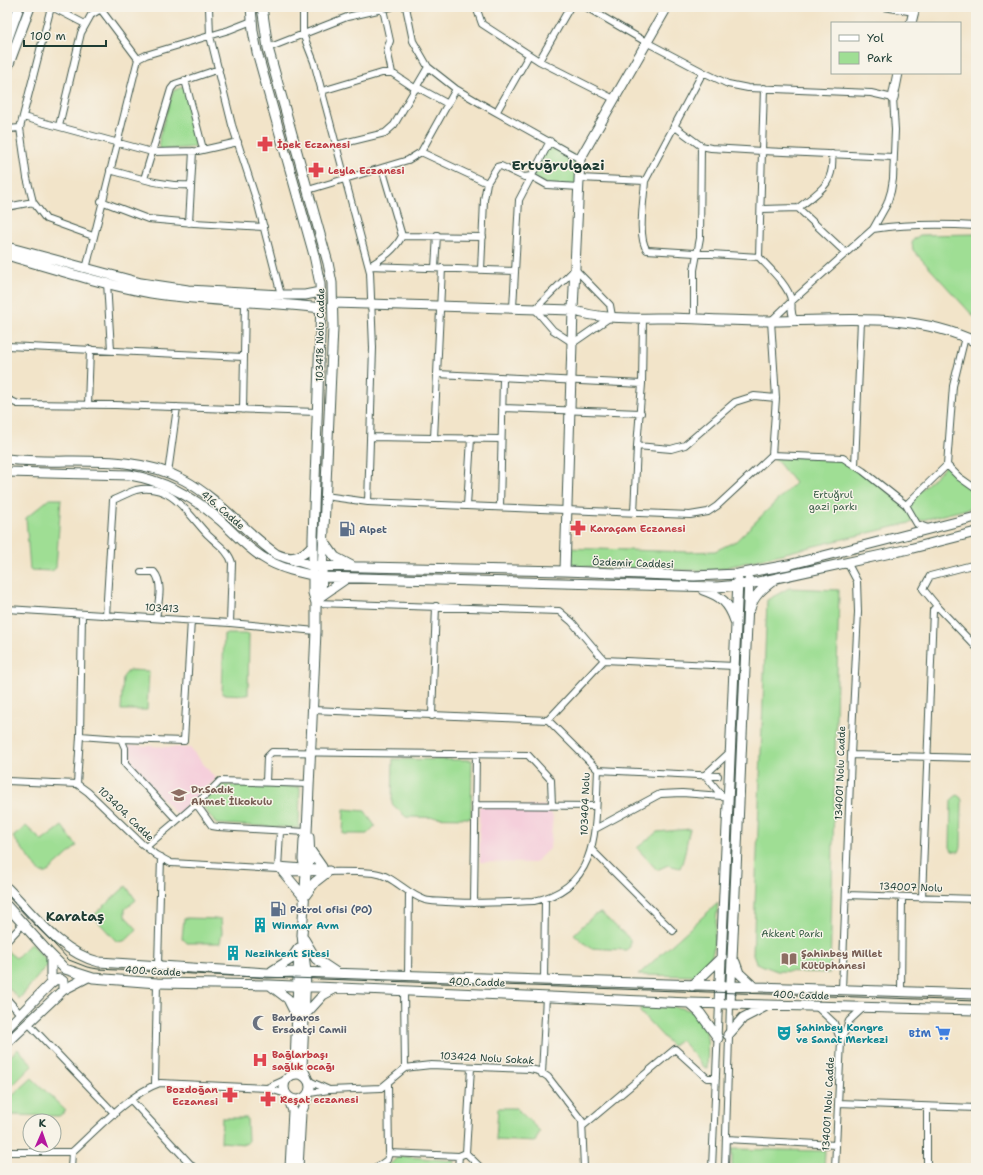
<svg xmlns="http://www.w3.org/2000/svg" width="983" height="1175" viewBox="0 0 983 1175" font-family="'Shantell Sans',sans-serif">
	<rect width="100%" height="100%" fill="#f7f3e8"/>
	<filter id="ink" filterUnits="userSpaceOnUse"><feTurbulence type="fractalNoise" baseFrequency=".025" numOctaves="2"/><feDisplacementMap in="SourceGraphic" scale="8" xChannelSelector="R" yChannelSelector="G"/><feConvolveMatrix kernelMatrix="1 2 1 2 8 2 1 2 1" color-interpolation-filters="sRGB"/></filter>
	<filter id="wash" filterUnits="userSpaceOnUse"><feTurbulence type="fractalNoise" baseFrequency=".012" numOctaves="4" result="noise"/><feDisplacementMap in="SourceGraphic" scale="16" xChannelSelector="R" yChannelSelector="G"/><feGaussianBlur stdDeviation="0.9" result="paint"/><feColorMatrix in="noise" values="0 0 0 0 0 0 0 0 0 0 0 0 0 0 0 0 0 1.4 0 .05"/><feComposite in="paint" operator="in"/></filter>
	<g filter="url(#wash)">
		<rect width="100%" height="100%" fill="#f2e4c9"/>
		<!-- built -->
		<path fill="#f5cfdb" d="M128,745l62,3 26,31 -35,33 -5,2 -49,-55z
			M479,806h67l7,11 -3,31 -16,15 -54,-1z"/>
		<!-- green -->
		<path fill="#9fde94" stroke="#5f8e64" d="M184,86l15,61 -39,3 -1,-12 14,-47z
			M550,141l30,18 -1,28 -32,-2 -16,-9z
			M976,234v85l-63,-69 -1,-7 2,-4 6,-4z
			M772,455l71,3 63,47 41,-40 29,24v18l-265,64 -145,-5v-18l124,4 25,-1 21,-10 59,-58z
			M49,499h12l-5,69 -4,3 -22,-1 -4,-52z
			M789,588l50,2 -9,383 -53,-2 -21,-8 -3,-8 14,-355z
			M224,634h25l-1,61 -26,-1z
			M129,670l20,1 -2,39h-26l2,-33z
			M393,759l79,1 -1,58 -65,-1 -14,-13z
			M222,785l78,2 -1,41 -83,-4 -15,-20z
			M957,795l4,3 1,3 -1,46 -2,5 -7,-1 -2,-4 1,-47z
			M344,809l21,2 10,15 -8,8h-24z
			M26,826l16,15 20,-15 15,20 -30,27h-6l-28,-36z
			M690,829c-4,13 -4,26 -10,39l-12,-3 -11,5 -20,-22 20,-16z
			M126,886l10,14 -11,9v7l12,13c-6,6 -11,15 -21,12l-23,-25z
			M718,903l-5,49 -5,13 -11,11 -59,-1z
			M601,913l29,26v8l-4,3 -36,-2 -16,-14 20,-19z
			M186,918l35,1 1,13 -2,11h-33l-5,-5 2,-19z
			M31,943l18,20 -30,36 -12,-13v-35l9,7z
			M641,1005c56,3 70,0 66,63l-3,-1 -23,-27 -9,6 -32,-34z
			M18,1049l15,16 -20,20 -6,-3v-23z
			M32,1078l34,33 -7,5 -50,-1 1,-17z
			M498,1108h18l24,23 -5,11 -39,-2z
			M222,1118h25l1,24 -3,2 -24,-2z
			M732,1149l93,2 -1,17h-92z
			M399,1156l56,5 -1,7h-68z"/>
	</g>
	<g filter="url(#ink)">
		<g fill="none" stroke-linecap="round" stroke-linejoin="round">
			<defs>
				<path id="street" d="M51,7l-31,121 7,50 6,24 13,17 47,17
					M52,7l33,17
					M99,7l39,52
					M209,7l1,29 22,89 26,80 23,90
					M303,7v27l11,28 56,210 3,76 -5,154
					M406,7l7,34 15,26 28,22 29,17 95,53
					M476,7l6,17 57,37 75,38
					M884,7l30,5
					M383,9l7,32 -3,8 5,24
					M268,48l79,-31 44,-10
					M539,61l31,-54
					M185,80l18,69
					M417,87l31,17
					M322,91l60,-18h10l24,16
					M497,111l32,-56
					M23,117l129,35 46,-1 40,-9
					M59,126l22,-93 10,-18 13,-8
					M674,126l27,20 10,2 51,3 2,-63
					M7,129l13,-1
					M336,145l49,-12 9,-8 34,-58
					M421,152l66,31
					M110,170c26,7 53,17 81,15
					M579,178l66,3 58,-109
					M144,179l27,-90 4,-5 44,-15
					M645,181c-1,17 -8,57 2,69l112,7c9,10 30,29 32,43 2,9 -2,11 4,21
					M308,190l100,-30 13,-8 35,-63
					M101,201l47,18 46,4 70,4
					M7,207l26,-5
					M798,208c22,-17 37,-24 34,-54
					M762,209l36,-1 48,45
					M189,223l4,-72
					M873,229c34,-5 68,-5 103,-3
					M402,236l81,1
					M759,257l3,-106 131,6
					M371,265c13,-8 24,-15 31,-29l-20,-68
					M369,266l146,5
					M435,268l2,-33
					M442,268l-8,170 67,1
					M86,269l52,-210 8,-4 83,-25 23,-9
					M575,269l35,36 2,11 -39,27 -20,-13 -18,-21z
					M481,270l3,-70 3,-17 10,-16 4,-1 23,11 7,-1 16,9 32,2
					M107,282l4,68
					M513,308l6,-108 31,-59
					M694,318v-48l6,-32 1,-92
					M7,346l237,11
					M437,374l205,10
					M7,399l11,5 97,1 202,7
					M88,405l2,-56
					M502,408l139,5
					M243,410l2,-109
					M370,437l64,1
					M637,446l34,3 14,-4 50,-43 19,-6 22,2
					M772,455l71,3 20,13 43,34 11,19 11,4
					M947,465l12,12 17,12
					M855,466l6,-146
					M168,473l9,-66
					M325,496l43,6 322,13 18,-3 9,-6 55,-51 4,-57 -5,-77 21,-20 81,-72 14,-25 4,-13 2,-12 2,-49 -2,-32 -22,-5 -123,-5 -20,-4 -25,-12 -57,-30 -60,-35
					M906,505l41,-40 6,-79 12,-49
					M467,506l4,-68
					M500,507l3,-129
					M634,513l3,-67 5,-62 1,-66
					M976,564l-46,12 -7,13 14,17 39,41
					M141,572h13c10,11 4,32 2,46
					M316,603l243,8 13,11 32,38 -56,60
					M7,609l223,14 86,8
					M106,616l7,-116c8,-3 16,-8 23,-10 35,-8 52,24 72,45 9,9 21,16 24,28l-2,60
					M604,660l130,6
					M432,716l4,-110
					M80,736l41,3 4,9v16l52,56
					M121,739l63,2 7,-121
					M851,755l125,3
					M598,770l120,6
					M7,781l70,3 11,8 53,51 15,12 15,8 107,6 5,3c30,1 61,-2 91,1 19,2 32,21 51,27 6,2 14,1 21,2 29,2 59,0 88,-1 68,-14 61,-77 64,-131l-50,-50 -236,-10
					M266,782l1,-25 5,-5 256,3 23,25 1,25
					M77,784l3,-48 2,-122
					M723,797l-18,-22 25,-23
					M197,805l15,21 6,1 89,5
					M475,805l121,1
					M595,829l65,-35 22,-1 40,3
					M146,847c25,-22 51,-42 74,-66l90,3
					M592,850l81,81
					M278,869l6,-3 40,3
					M278,869l2,-38
					M846,895l130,4
					M922,898l11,-288 4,-4
					M474,903l2,-149
					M7,941l17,-18
					M158,965l3,-108
					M408,976l1,-84
					M544,980l1,-81
					M842,990l9,-235 7,-143 -1,-31 -8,-15 -6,-2
					M404,991l1,77
					M901,992l1,-95
					M7,999l14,16
					M817,1007l17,16 7,18
					M28,1023l87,91
					M471,1068l-5,85 15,15
					M542,1074l4,-78
					M309,1081l20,9
					M155,1085l2,-102
					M267,1088l20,-9
					M310,1093l19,-3 52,-2 24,-20 8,-1 18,-2 99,4 9,2 9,6 34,44 2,47
					M131,1100l63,68
					M838,1103l138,5
					M583,1126l92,-77 32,29h9
					M726,1139l110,6
					M7,1152h65l-1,16
					M72,1152c23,-21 58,-59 88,-69l107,5 19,6
					M389,1153l70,3 7,-3
					M376,1168l11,-8 2,-7 -1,-69
					M458,1168l1,-12
					M712,1168l7,-164
					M725,1168l5,-164
					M835,1168l6,-127 8,-20 15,-14
					M927,1168v-61"/>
				<path id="secondary" d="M251,7l2,24 4,21 57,203 6,29 1,20 -8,234v55l3,10v28l-9,201 -3,8 -1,19 3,14 -4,62 4,37 -4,95 5,11
					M262,7l6,41 60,215 4,20 1,44 -12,269 -5,7
					M911,23l4,-16
					M7,41l12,-34
					M7,69l23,-62
					M893,98l5,-25
					M7,247l134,36 47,7 93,5h24l15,-3
					M7,255c47,14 95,29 144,38 56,9 114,8 170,15
					M333,303l240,7c25,10 68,8 96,8 35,1 69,3 103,3 68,0 141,-10 204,21
					M7,459c58,7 123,-8 177,21 35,19 60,51 92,74 15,7 27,4 37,-10
					M7,472l123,3c35,6 64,22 91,46 13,12 25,26 41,36 18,12 39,16 60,20l395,10 32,-3 160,-35 67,-17
					M323,540l12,17 17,9
					M284,557l29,9 252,5 129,5 44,-2 50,-9 188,-48
					M565,571l8,-261 7,-151 87,-152
					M703,590c18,6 26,13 32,31
					M321,596l26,-18
					M750,609c3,-13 13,-21 24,-29
					M310,850l12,17
					M306,871l4,-12 -1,-22
					M283,872l21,25 11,-15 14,-11
					M7,888c27,27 54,65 92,74l168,11 31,-1 678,22
					M7,906l42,47 16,16 28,9 64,5 113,2 419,18 287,7
					M304,939l12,20 21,14
					M735,962l4,11 15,14
					M272,971l19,-12 7,-10
					M51,983l4,-3 5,-1 3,2v9
					M271,986l17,13 7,14
					M692,986l30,-29
					M689,1003l11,10 18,25
					M719,1004l19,-424
					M730,1004l19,-424
					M303,1017l20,-22 11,-6
					M7,1028l44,-45v-28
					M728,1035l15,-17 23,-12
					M7,1043l56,-53 25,-13
					M284 1087a13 13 0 1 1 26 0a13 13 0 1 1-26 0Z
					M289,1077l6,-10 4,-119
					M288,1097l5,14 -3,57
					M298,1168l3,-55 7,-17"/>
			</defs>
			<!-- street casing -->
			<use href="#street" stroke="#3f564a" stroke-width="8"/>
			<!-- secondary casing -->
			<use href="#secondary" stroke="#3f564a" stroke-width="11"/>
			<!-- street -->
			<use href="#street" stroke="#fff" stroke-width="6"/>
			<!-- secondary -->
			<use href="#secondary" stroke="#fff" stroke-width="9"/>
			<!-- tram -->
			<path stroke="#1f3d34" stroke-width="1" d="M7,894l62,66 18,7 11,2 134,7 744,25"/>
		</g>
	</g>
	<!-- icons -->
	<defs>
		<symbol id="pharmacy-bare" viewBox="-9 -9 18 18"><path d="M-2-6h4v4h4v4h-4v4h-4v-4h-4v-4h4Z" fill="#e0444e" stroke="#f7f3e8" stroke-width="2.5" paint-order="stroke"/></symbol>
		<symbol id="fuel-bare" viewBox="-9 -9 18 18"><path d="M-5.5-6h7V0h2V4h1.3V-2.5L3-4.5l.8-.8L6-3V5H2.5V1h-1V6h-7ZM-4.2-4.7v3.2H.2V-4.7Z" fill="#5c6f8a" stroke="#f7f3e8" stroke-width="2.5" paint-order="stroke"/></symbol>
		<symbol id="school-bare" viewBox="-9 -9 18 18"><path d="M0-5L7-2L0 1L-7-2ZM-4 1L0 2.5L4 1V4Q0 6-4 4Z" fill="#8d6e63" stroke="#f7f3e8" stroke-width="2.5" paint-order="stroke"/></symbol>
		<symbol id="building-bare" viewBox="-9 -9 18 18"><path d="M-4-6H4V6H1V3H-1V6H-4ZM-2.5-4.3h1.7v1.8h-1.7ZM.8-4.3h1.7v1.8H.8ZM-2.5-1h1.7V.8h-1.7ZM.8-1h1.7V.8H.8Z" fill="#0f9aa8" stroke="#f7f3e8" stroke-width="2.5" paint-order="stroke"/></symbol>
		<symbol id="library-bare" viewBox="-9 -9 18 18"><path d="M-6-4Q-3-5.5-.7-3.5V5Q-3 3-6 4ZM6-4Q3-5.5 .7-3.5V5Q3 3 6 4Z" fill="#8d6e63" stroke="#f7f3e8" stroke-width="2.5" paint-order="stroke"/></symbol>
		<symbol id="mosque-bare" viewBox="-9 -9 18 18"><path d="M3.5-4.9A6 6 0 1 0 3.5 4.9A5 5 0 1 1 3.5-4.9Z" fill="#6b7280" stroke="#f7f3e8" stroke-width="2.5" paint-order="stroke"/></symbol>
		<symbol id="theatre-bare" viewBox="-9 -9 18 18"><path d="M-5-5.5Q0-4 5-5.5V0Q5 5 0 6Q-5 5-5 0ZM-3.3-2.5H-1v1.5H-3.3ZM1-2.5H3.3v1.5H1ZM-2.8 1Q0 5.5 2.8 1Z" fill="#0f9aa8" stroke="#f7f3e8" stroke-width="2.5" paint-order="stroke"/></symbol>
		<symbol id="supermarket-bare" viewBox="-9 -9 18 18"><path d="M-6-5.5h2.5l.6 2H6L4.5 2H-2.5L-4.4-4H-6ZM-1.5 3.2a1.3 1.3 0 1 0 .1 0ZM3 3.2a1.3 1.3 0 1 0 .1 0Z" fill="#3f7fe0" stroke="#f7f3e8" stroke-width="2.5" paint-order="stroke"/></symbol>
		<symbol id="hospital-bare" viewBox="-9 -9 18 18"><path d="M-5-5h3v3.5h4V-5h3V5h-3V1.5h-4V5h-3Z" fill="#e0444e" stroke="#f7f3e8" stroke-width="2.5" paint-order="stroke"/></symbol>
	</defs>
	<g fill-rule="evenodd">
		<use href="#pharmacy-bare" x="254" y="133" width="22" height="22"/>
		<use href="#pharmacy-bare" x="305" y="159" width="22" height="22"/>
		<use href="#pharmacy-bare" x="567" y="517" width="22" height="22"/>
		<use href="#fuel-bare" x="336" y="518" width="22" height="22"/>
		<use href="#school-bare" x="168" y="784" width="22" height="22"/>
		<use href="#fuel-bare" x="267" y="898" width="22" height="22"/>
		<use href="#building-bare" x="249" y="914" width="22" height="22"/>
		<use href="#building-bare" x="222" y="942" width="22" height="22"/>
		<use href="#library-bare" x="778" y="948" width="22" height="22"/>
		<use href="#mosque-bare" x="249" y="1012" width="22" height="22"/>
		<use href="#theatre-bare" x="773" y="1022" width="22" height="22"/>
		<use href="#supermarket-bare" x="932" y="1022" width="22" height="22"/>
		<use href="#hospital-bare" x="249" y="1049" width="22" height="22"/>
		<use href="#pharmacy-bare" x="219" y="1084" width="22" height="22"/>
		<use href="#pharmacy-bare" x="257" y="1088" width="22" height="22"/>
	</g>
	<g text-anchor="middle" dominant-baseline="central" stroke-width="3" stroke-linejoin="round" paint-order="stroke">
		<!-- health labels -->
		<g font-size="10" font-weight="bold" fill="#be3a42" stroke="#f7f3e8" text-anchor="start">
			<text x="277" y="144">İpek Eczanesi</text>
			<text x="328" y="170">Leyla Eczanesi</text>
			<text x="590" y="528">Karaçam Eczanesi</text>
			<text x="272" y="1054">Bağlarbaşı<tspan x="272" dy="12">sağlık ocağı</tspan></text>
			<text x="218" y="1089" text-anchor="end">Bozdoğan<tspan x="218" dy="12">Eczanesi</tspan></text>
			<text x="280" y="1099">Reşat eczanesi</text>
		</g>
		<!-- street labels -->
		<g font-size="10" fill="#1f3d34" stroke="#f7f3e8">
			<text transform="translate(320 335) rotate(-89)">103418 Nolu Cadde</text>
			<text transform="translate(223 510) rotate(41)">416. Cadde</text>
			<text transform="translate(633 563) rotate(2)">Özdemir Caddesi</text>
			<text transform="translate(162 608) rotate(3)">103413</text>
			<text transform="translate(840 773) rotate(-88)">134001 Nolu Cadde</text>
			<text transform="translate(585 804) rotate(-88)">103404 Nolu</text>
			<text transform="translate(126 814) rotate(44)">103404. Cadde</text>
			<text transform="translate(911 887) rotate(2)">134007 Nolu</text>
			<text transform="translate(153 971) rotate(3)">400. Cadde</text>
			<text transform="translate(477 982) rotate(2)">400. Cadde</text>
			<text transform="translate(801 995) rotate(2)">400. Cadde</text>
			<text transform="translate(487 1058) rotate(3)">103424 Nolu Sokak</text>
			<text transform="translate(828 1104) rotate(-87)">134001 Nolu Cadde</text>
		</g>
		<!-- park labels -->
		<g font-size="10" fill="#395d47" stroke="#f7f3e8">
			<text x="833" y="494">Ertuğrul<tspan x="833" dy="12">gazi parkı</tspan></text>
			<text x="792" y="933">Akkent Parkı</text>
		</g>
		<!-- service labels -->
		<g font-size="10" font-weight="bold" fill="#4e5e75" stroke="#f7f3e8" text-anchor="start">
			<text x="359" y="529">Alpet</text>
			<text x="290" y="909">Petrol ofisi (PO)</text>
		</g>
		<!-- education labels -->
		<g font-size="10" font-weight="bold" fill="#785e54" stroke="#f7f3e8" text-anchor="start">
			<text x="191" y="789">Dr.Sadık<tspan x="191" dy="12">Ahmet İlkokulu</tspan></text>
			<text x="801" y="953">Şahinbey Millet<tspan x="801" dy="12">Kütüphanesi</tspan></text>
		</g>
		<!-- culture labels -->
		<g font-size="10" font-weight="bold" fill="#0d838f" stroke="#f7f3e8" text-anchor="start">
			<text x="272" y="925">Winmar Avm</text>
			<text x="245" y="953">Nezihkent Sitesi</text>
			<text x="796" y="1027">Şahinbey Kongre<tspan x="796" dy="12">ve Sanat Merkezi</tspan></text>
		</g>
		<!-- worship labels -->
		<g font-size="10" font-weight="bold" fill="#5b616d" stroke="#f7f3e8" text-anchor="start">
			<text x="272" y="1017">Barbaros<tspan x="272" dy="12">Ersaatçi Camii</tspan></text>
		</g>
		<!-- shop labels -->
		<g font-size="10" font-weight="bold" fill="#366cbe" stroke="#f7f3e8" text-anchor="end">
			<text x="931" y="1033">BİM</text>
		</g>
		<!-- district labels -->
		<g font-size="14" font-weight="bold" fill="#1f3d34" stroke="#f7f3e8">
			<text x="558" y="165">Ertuğrulgazi</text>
			<text x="75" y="916">Karataş</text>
		</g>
	</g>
	<!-- margin -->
	<rect width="983" height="1175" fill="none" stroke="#f7f3e8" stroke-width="24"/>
	<!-- legend -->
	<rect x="831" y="22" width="130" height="52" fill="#f7f3e8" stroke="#a1aaa0"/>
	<rect x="839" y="35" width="20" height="6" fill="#ffffff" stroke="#a1aaa0"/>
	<text x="867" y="42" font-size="12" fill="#1f3d34">Yol</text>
	<rect x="839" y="52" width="20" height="12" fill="#9fde94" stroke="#a1aaa0"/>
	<text x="867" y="62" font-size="12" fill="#1f3d34">Park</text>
	<!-- north arrow -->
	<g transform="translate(42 1133) rotate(2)"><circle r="19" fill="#f7f3e8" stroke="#a1aaa0"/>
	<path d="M0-3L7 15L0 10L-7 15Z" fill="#b5179e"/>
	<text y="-6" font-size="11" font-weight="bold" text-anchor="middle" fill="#1f3d34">K</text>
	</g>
	<!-- scale -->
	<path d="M24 40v6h82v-6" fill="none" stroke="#1f3d34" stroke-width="2"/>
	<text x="30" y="40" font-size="12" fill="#1f3d34" stroke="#f7f3e8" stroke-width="3" paint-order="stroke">100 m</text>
</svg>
